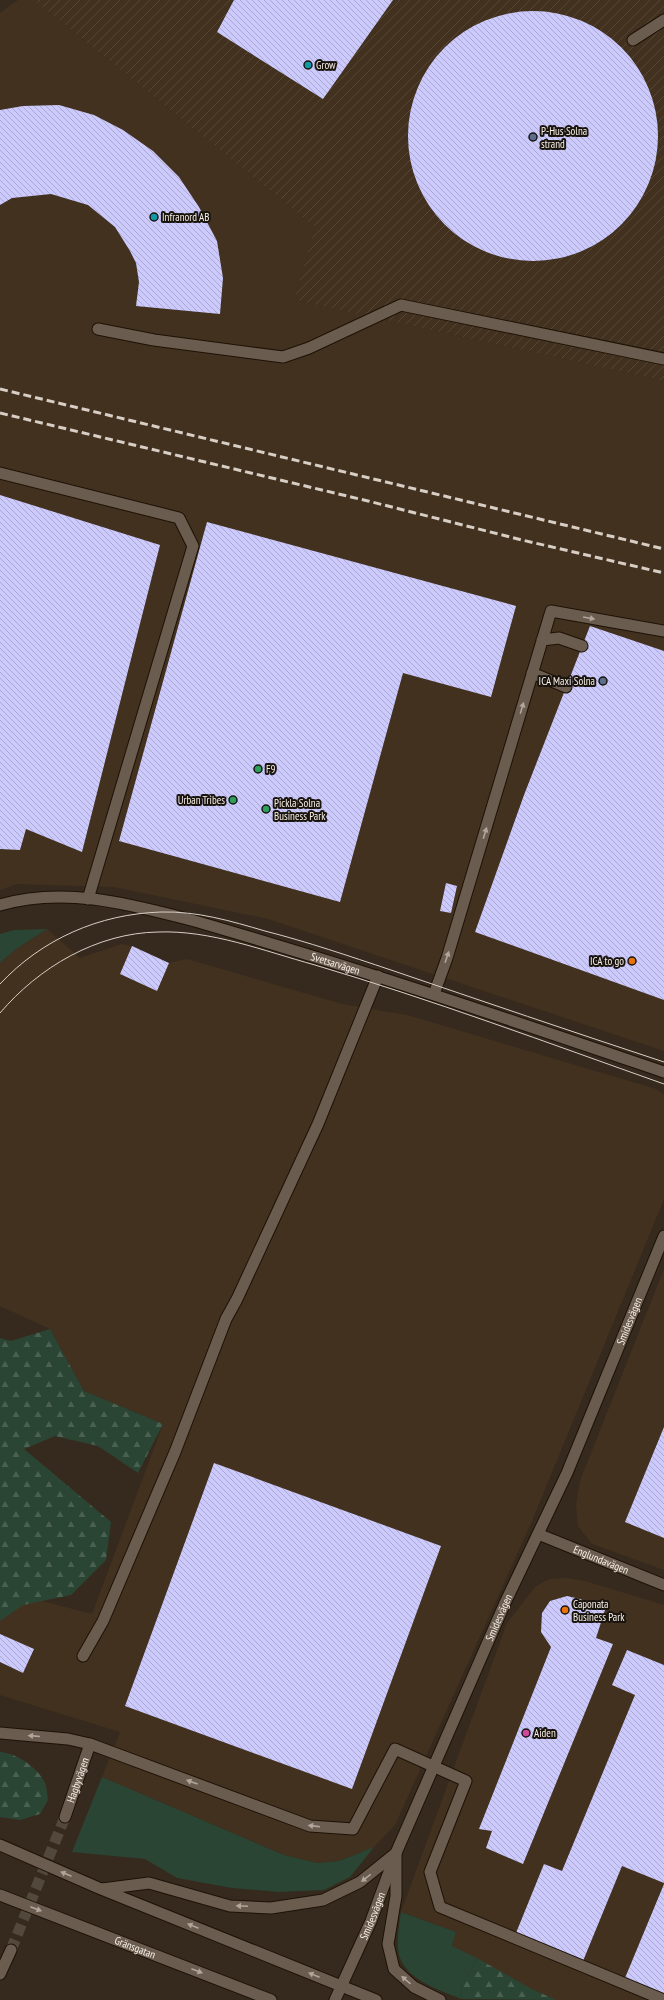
<svg xmlns="http://www.w3.org/2000/svg" width="664" height="2000" viewBox="0 0 664 2000" font-family="'PT Sans Narrow',sans-serif">
	<defs>
		<pattern id="industrial-furrows" width="10" height="10" patternUnits="userSpaceOnUse"><rect width="10" height="10" fill="#42311f"/><path d="M-1 1l2-2M0 10L10 0M9 11l2-2" fill="none" stroke="#554535"/></pattern>
		<pattern id="forest-firs" width="22" height="20" patternUnits="userSpaceOnUse"><rect width="22" height="20" fill="#2a4534"/><path d="M5 1l3.5 6h-7zM16 11l3.5 6h-7z" fill="#4a6051"/></pattern>
		<pattern id="building-back-hatch" width="6" height="6" patternUnits="userSpaceOnUse"><rect width="6" height="6" fill="#ccc9fd"/><path d="M-1 5l2 2M0 0l6 6M5-1l2 2" fill="none" stroke="#aca9cf"/></pattern>
	</defs>
	<rect width="100%" height="100%" fill="#362a1e"/>
	<!-- built -->
	<path fill="#42311f" d="M18,0h16l281,227 -21,73 370,81v670l-396,-132 -154,-32 -97,-3 -17,6v-877z
		M47,929l33,29 42,-14 10,2 -12,28 36,16 13,-27 18,-4 155,45 65,11 249,74 8,6v104l-132,322 -137,304 -21,22 -35,14 -22,2 -33,-8 -182,-78 18,-45 -120,-37v-105l92,24 71,-190 -79,-33 -34,-62 -50,-23v-343l16,-14z
		M664,1269v301l-72,-26 -14,-18 -2,-21 4,-24z
		M566,1578l19,3 79,24v395h-108l-26,-12 -78,-42 4,-14 -55,-20 106,-289 29,-37 14,-7z"/>
	<!-- industrial -->
	<path fill="url(#industrial-furrows)" d="M34,0h630v381l-370,-81 21,-73z"/>
	<!-- grass -->
	<path fill="#2a4534" d="M47,929l-31,20 -16,14v-29l14,-4z
		M102,1777l182,78 33,8 22,-2 35,-14 -24,30 -26,13 -45,2 -47,-4 -55,-10 -32,-19 -73,-7z
		M401,1912l55,20 -4,14 25,12 -15,27 -1,14c-23,-10 -60,-20 -63,-50 -1,-12 1,-25 3,-37z"/>
	<!-- forest -->
	<path fill="url(#forest-firs)" d="M50,1329l34,62 79,33 -25,49 -40,-27 -43,-10 -31,13 87,73 -5,38 -35,35 -48,10 -23,16v-283l11,3z
		M0,1752c16,1 37,15 44,29 3,5 3,13 4,19l-8,14 -20,6 -20,-3z
		M477,1958l53,30 26,12 -95,-1 1,-14z"/>
	<!-- building -->
	<path fill="url(#building-back-hatch)" d="M234,0h159l-70,99 -106,-67z
		M408 136a125 125 0 1 1 250 0a125 125 0 1 1-250 0Z
		M59,105l35,10 29,15 30,21 26,26 20,30 18,34 6,37 -3,36 -84,-8 3,-24 -3,-19 -6,-12 -15,-24 -27,-22 -37,-11 -39,4 -12,7v-95l23,-4z
		M0,495l160,50 -78,307 -56,-23 -6,21 -20,-1z
		M207,522l309,84 -25,91 -88,-24 -63,229 -221,-61z
		M590,626l74,25v349l-189,-68 49,-137z
		M446,883l11,3 -6,27 -11,-2z
		M132,946l37,17 -12,28 -37,-17z
		M664,1427v111l-39,-16z
		M214,1463l227,83 -89,243 -227,-83z
		M567,1596l13,3 25,11 -9,28 17,6 -90,220 -37,-16 6,-17 -13,-2 72,-182 -10,-15 1,-19 8,-12z
		M0,1634l34,15 -11,24 -23,-11z
		M627,1650l37,15v218l-42,-17 -39,95 -67,-28 28,-69 18,7 73,-176 -23,-10z
		M664,1884v110l-39,-16z"/>
	<g fill="none" stroke-linecap="round" stroke-linejoin="round">
		<!-- minor-tunnel -->
		<path stroke="#53483c" stroke-width="11" stroke-dasharray="11 5.5" stroke-linecap="butt" d="M11,1950l54,-133"/>
		<defs>
			<path id="service" d="M98,329l56,11 129,17 26,-9 92,-43 263,54
				M0,473l179,45 14,28 -105,353
				M542,640l17,-2 23,8
				M532,673l34,14
				M434,994l13,-36 104,-347 113,20
				M83,1656l20,-35 72,-169 51,-133 11,-20 81,-175 60,-148
				M0,1733l68,6 22,5 220,82 43,3 42,-80 71,32 -36,91 10,35 224,93"/>
			<g id="minor">
				<path d="M633,40l31,-20"/>
				<path id="s1" d="M0,905c63,-19 129,-1 191,15 46,13 91,27 137,41 113,35 224,73 336,111"/>
				<path id="s2" d="M538,1534l126,51"/>
				<path id="s3" d="M65,1817l25,-73"/>
				<path id="s4" d="M396,1853l109,-250 62,-130 97,-237"/>
				<path d="M0,1974l11,-24"/>
			</g>
			<g id="tertiary">
				<path d="M0,1845l101,44 275,111"/>
				<path d="M396,1853v43l-8,48 6,25 20,18 26,13"/>
				<path d="M102,1889l47,-6 81,23 41,2 52,-8 37,-18 36,-29"/>
				<path id="s5" d="M0,1895l271,105"/>
				<path id="s6" d="M335,2000l36,-79 22,-60"/>
			</g>
		</defs>
		<!-- service casing -->
		<use href="#service" stroke="#1d1207" stroke-width="13"/>
		<!-- minor casing -->
		<use href="#minor" stroke="#1d1207" stroke-width="13"/>
		<!-- tertiary casing -->
		<use href="#tertiary" stroke="#1d1207" stroke-width="13"/>
		<!-- service -->
		<use href="#service" stroke="#6a5c4e" stroke-width="11"/>
		<!-- minor -->
		<use href="#minor" stroke="#6a5c4e" stroke-width="11"/>
		<!-- tertiary -->
		<use href="#tertiary" stroke="#6a5c4e" stroke-width="11"/>
		<!-- tram -->
		<path stroke="#d7cec5" stroke-width="1" d="M0,984c42,-45 99,-70 161,-72 36,-1 70,9 104,19 43,11 84,25 126,39 91,31 182,62 273,92
			M0,1013c39,-46 97,-80 158,-81 53,-2 106,19 157,33 118,35 233,78 349,119"/>
		<!-- rail -->
		<path stroke="#d7cec5" stroke-width="3" stroke-dasharray="8 4" stroke-linecap="butt" d="M0,389l664,160
			M0,413l368,88 154,39 142,33"/>
	</g>
	<!-- one-way arrows -->
	<defs><path id="oneway-solid" d="M-6-.8H1V-3.2L6.5 0L1 3.2V.8H-6Z"/></defs>
	<g fill="#b2a69c">
		<use href="#oneway-solid" transform="translate(589 618) rotate(10)"/>
		<use href="#oneway-solid" transform="translate(522 708) rotate(-73)"/>
		<use href="#oneway-solid" transform="translate(485 833) rotate(-73)"/>
		<use href="#oneway-solid" transform="translate(447 957) rotate(-71)"/>
		<use href="#oneway-solid" transform="translate(34 1736) rotate(-175)"/>
		<use href="#oneway-solid" transform="translate(192 1782) rotate(-160)"/>
		<use href="#oneway-solid" transform="translate(314 1826) rotate(-173)"/>
		<use href="#oneway-solid" transform="translate(66 1874) rotate(-157)"/>
		<use href="#oneway-solid" transform="translate(366 1878) rotate(142)"/>
		<use href="#oneway-solid" transform="translate(242 1906) rotate(-177)"/>
		<use href="#oneway-solid" transform="translate(36 1909) rotate(21)"/>
		<use href="#oneway-solid" transform="translate(193 1926) rotate(-158)"/>
		<use href="#oneway-solid" transform="translate(197 1971) rotate(21)"/>
		<use href="#oneway-solid" transform="translate(314 1975) rotate(-158)"/>
		<use href="#oneway-solid" transform="translate(406 1980) rotate(-139)"/>
	</g>
	<!-- markers -->
	<g fill="#0f9aa8" stroke="#19140e" stroke-width="1.5">
		<circle cx="308" cy="65" r="4"/>
		<circle cx="154" cy="217" r="4"/>
	</g>
	<g fill="#5c6f8a" stroke="#19140e" stroke-width="1.5">
		<circle cx="533" cy="137" r="4"/>
		<circle cx="603" cy="681" r="4"/>
	</g>
	<g fill="#2e9e5b" stroke="#19140e" stroke-width="1.5">
		<circle cx="258" cy="769" r="4"/>
		<circle cx="233" cy="800" r="4"/>
		<circle cx="266" cy="809" r="4"/>
	</g>
	<g fill="#e8710a" stroke="#19140e" stroke-width="1.5">
		<circle cx="632" cy="961" r="4"/>
		<circle cx="565" cy="1610" r="4"/>
	</g>
	<circle fill="#d1479c" stroke="#19140e" stroke-width="1.5" cx="526" cy="1733" r="4"/>
	<g text-anchor="middle" dominant-baseline="central" stroke-width="4" stroke-linejoin="round" paint-order="stroke">
		<!-- poi labels -->
		<g font-size="11" fill="#f9f1e9" stroke="#19140e" text-anchor="start">
			<text x="316" y="65">Grow</text>
			<text x="541" y="131">P-Hus Solna<tspan x="541" dy="13">strand</tspan></text>
			<text x="162" y="217">Infranord AB</text>
			<text x="595" y="681" text-anchor="end">ICA Maxi Solna</text>
			<text x="266" y="769">F9</text>
			<text x="225" y="800" text-anchor="end">Urban Tribes</text>
			<text x="274" y="803">Pickla Solna<tspan x="274" dy="13">Business Park</tspan></text>
			<text x="624" y="961" text-anchor="end">ICA to go</text>
			<text x="573" y="1604">Caponata<tspan x="573" dy="13">Business Park</tspan></text>
			<text x="534" y="1733">Aiden</text>
		</g>
		<!-- street labels -->
		<g font-size="11" fill="#f9f1e9" stroke="#19140e">
			<text stroke="none"><textPath href="#s1" startOffset="345">Svetsarvägen</textPath></text>
			<text stroke="none"><textPath href="#s4" startOffset="581">Smidesvägen</textPath></text>
			<text stroke="none"><textPath href="#s2" startOffset="68">Englundavägen</textPath></text>
			<text stroke="none"><textPath href="#s4" startOffset="257">Smidesvägen</textPath></text>
			<text stroke="none"><textPath href="#s3" startOffset="39">Hagbyvägen</textPath></text>
			<text stroke="none"><textPath href="#s6" startOffset="92">Smidesvägen</textPath></text>
			<text stroke="none"><textPath href="#s5" startOffset="145">Gränsgatan</textPath></text>
		</g>
	</g>
</svg>
